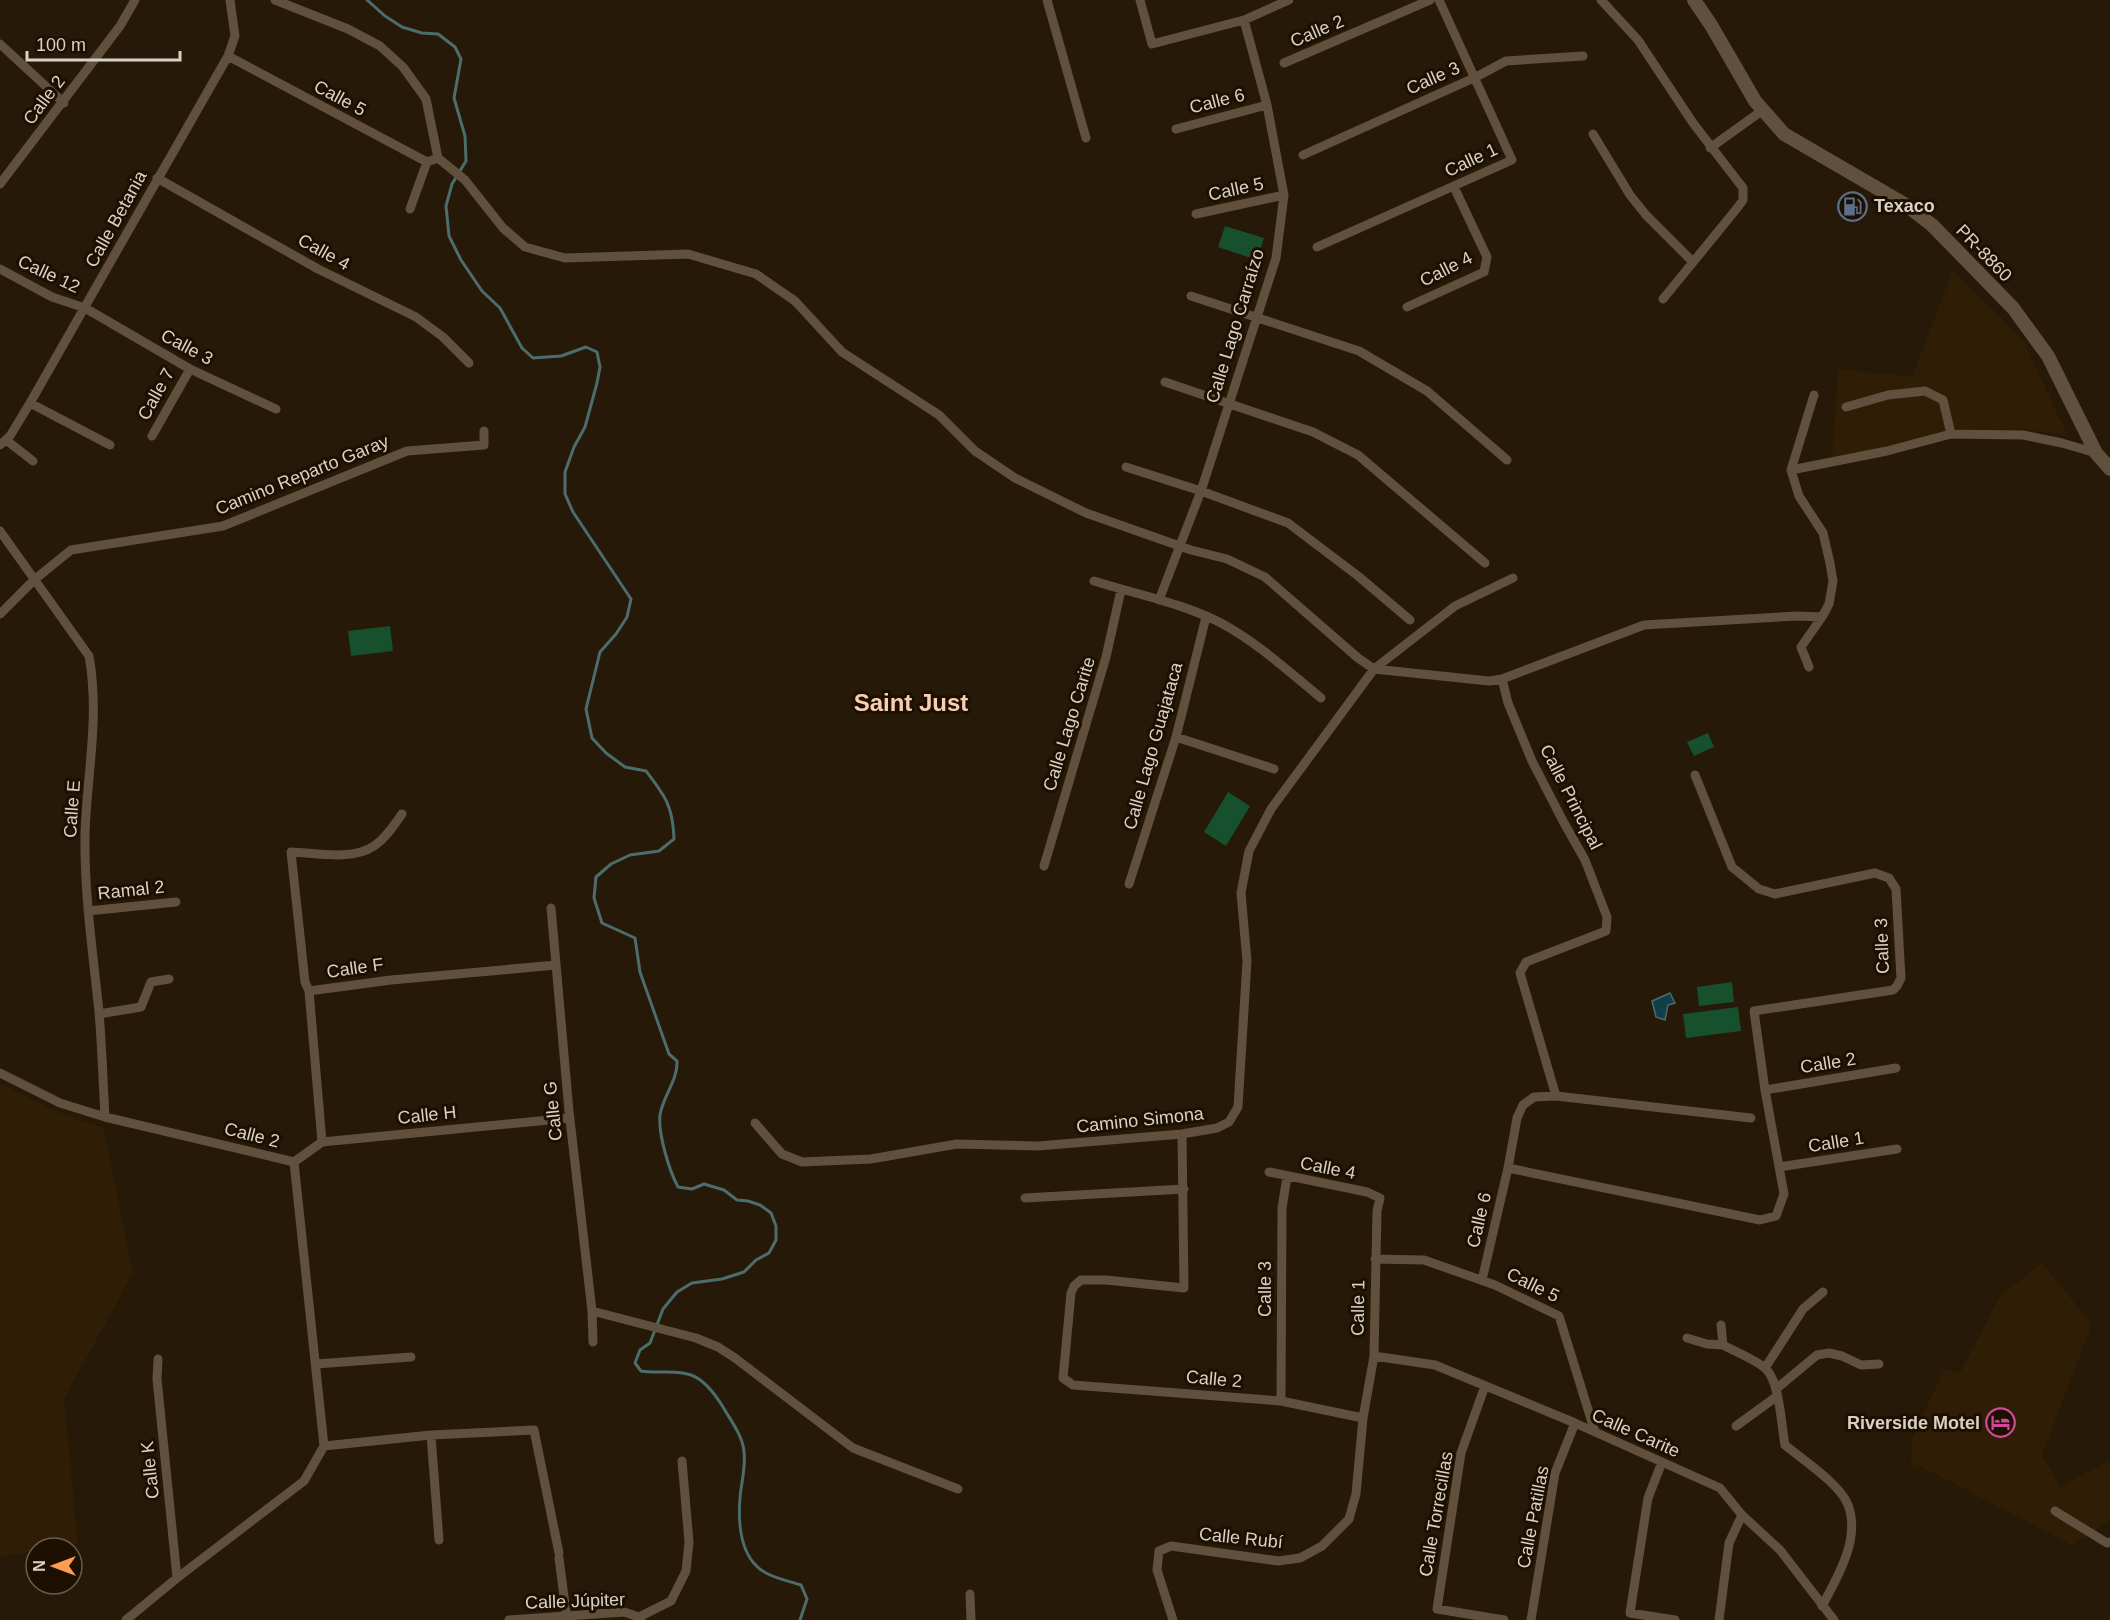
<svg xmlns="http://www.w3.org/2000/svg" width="2110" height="1620" viewBox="0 0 2110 1620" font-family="Helvetica,sans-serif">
	<rect width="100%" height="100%" fill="#261907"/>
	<!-- built -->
	<path fill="#2f1e05" d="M1953,270l71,72 43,93 -42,-5 -68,-1 -125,32 6,-92 74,8z
		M0,1083l58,29 46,16 29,145 -69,126 14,145 -25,4h-17v3l-36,6z
		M2042,1263l50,61 -50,131 18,32 50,-27v60l-38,25 -152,-79 -9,-2 1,-25 32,-69 16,3 40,-77z"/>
	<!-- green -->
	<path fill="#16502c" d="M1225,226l39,12 -7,22 -39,-13z
		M390,626l3,25 -42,5 -3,-25z
		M1708,733l6,14 -20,9 -7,-14z
		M1228,792l22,14 -24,40 -22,-14z
		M1732,982l2,20 -35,4 -2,-19z
		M1738,1007l3,24 -55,7 -3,-24z"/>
	<!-- water -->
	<path fill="#0f4047" stroke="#4c6c6d" stroke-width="1.5" d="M1670,993l5,10 -7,2 -3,15 -9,-3 -4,-16z"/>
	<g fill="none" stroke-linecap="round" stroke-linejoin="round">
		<!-- stream -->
		<path stroke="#4c6c6d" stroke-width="3" d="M367,0l18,16 17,11 20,6 16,1 17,13 6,12 -7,39 11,38 1,25 -14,23 -6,22 3,30 12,24 21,31 18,17 22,40 11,10 28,-2 25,-9 11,5 3,15 -3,16 -12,44 -11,20 -9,25v22l8,18 58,87 -4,18 -11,17 -16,18 -14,57 6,29 14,15 19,14 21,4c19,25 27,35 28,68l-15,12 -29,4 -19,9 -15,13 -2,21 8,25 33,15 5,34 29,82 8,7c1,19 -14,35 -17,54 -2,19 9,55 18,72l14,2 12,-5 20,6 13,10 11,1 12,4 11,8 5,13v14l-7,13 -13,7 -12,12 -22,7 -30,4 -15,9 -14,17 -13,34 -10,7 -5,13 6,8c17,3 34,-2 50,4 14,5 24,19 32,32 8,14 20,29 21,45 2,15 -3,32 -4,46 -2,25 0,61 26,75 11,6 23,8 35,12l6,14 -7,21"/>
		<!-- street -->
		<path stroke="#60503d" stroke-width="9" d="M275,0l73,29 32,17 23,21 23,32 12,59
			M1047,0l39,138
			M1140,0l12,44 92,-24 45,-20
			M1601,0l37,40 55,83 50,65v12l-5,7 -75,92
			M0,44l64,59
			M228,56l199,106 11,-4
			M1284,63l146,-63
			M1176,129l91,-24
			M1593,134l37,61 16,20 47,47
			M1710,148l53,-38
			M1303,155l173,-78 30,-16 77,-5
			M438,158l27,22 38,48 22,19 40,11 123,-4 68,20 39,27 47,51 97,63 36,36 40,27 71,35 105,37 36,9 38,18 93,81 16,11 115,12 13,-2 142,-54 152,-9 26,1 7,-13 4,-23 -3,-18 -7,-30 -24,-37 -8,-26
			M157,178l161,91 98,48 27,20 26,26
			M0,184l120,-158 15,-26
			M410,209l17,-47
			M1196,214l88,-19
			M1317,247l195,-87 -73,-160
			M0,269l52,28 33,11 105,61 86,40
			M1191,296l168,55 68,40 80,69
			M1407,307l77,-35 3,-15 -33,-70
			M1165,382l148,50 45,23 127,108
			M30,403l80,42
			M1846,407l42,-12 37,-4 18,9 8,34
			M152,436l38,-67
			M6,440l27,21
			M0,445l10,-9 20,-33 198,-347 7,-20 -5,-36
			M1126,467l75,24 87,32 70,53 52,44
			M1791,470l96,-19 64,-17 72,1 39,8 34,10
			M1791,470l23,-75
			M0,531l89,125c11,61 -2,117 -4,178 -1,59 8,119 14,178 3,35 4,70 6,105
			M1094,581c41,13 88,22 127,42 37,20 67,48 100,75
			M1159,600l42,-109 75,-233 8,-63 -17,-90 -23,-85
			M0,614l34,-34 37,-30 152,-24 184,-75 77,-6v-14
			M1809,667l-8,-20 21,-30
			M1502,679l6,24 24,58 32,62 21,37 22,57 -1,14 -80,31 -6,11 36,123
			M1176,737l98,32
			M1044,866l62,-209 15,-67
			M1129,884l47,-147 30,-120
			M551,908l18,203 23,200 1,31
			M88,911l88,-9
			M309,991l82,-11 165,-15
			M99,1014l42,-7 10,-25 18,-3
			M0,1073l60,30 45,14 189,45
			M1765,1090l131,-22
			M755,1123l27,31 20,8 69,-3 86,-15 81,2 144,-12 35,-6 12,-6 9,-15 9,-146 -6,-68 8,-42 22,-42 103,-140 81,-63 58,-28
			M1182,1134l2,154 -78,-8h-25l-7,6 -3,7 -8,85 10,7 208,16 82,17
			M322,1142l-13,-151 -4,-9 -14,-130c25,1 61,9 83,-6 12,-8 20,-21 28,-32
			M294,1162l28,-20 248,-24
			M1779,1167l118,-18
			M1508,1168l252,52 16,-4 8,-22 -19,-104 -11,-79 139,-21 4,-4 4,-8 -5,-89 -7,-11 -14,-5 -100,21 -16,-5 -27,-22 -37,-92
			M1025,1198l159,-9
			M1375,1259l49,1 71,25 64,31 36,116
			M1482,1280l26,-112 9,-50 6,-13 11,-8 22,-1 195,22
			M592,1311l104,27 22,9 17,11 118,90 105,41
			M1721,1325l2,20c13,7 31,14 42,23 15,13 16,57 20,77 17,14 56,40 63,60 13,34 -11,73 -26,101
			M1687,1338l20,6 16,1
			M1374,1356l61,9 140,58 145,65 22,27 38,35 54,70
			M158,1359l-1,20 20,199
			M316,1364l95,-7
			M1765,1368l38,-59 20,-17
			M1485,1386l-24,67 -24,156 67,11
			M1776,1389l41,-34 12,-2 13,3 19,9 18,-1
			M1281,1401l1,-193 5,-31
			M1736,1426l40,-29
			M431,1435l8,105
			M324,1446l107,-11 103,-5 25,123
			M1662,1462l-14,36 -18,115 45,7
			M2055,1511l52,32 3,-1
			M559,1558l8,62
			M970,1594l1,26
			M639,1617l32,-16 15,-30 3,-29 -7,-81
			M126,1620l51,-42 127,-97 20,-35 -30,-284
			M509,1620l115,-8 15,5 2,3
			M1173,1620l-16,-50 2,-19 12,-5 107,15 22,-3 22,-12 27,-27 7,-25 7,-76 11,-62 3,-145 3,-13 -13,-6 -98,-20
			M1531,1620l24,-147 20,-50
			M1719,1620l10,-77 13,-28"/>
		<!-- secondary -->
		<path stroke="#60503d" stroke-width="14" d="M1694,0l17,25 44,76 29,33 122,71 26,20 81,83 35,48 48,97 14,16"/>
	</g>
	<!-- icons -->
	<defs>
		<symbol id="fuel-ring" viewBox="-11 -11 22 22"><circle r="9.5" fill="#1d1001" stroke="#5c6f8a" stroke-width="1.5"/><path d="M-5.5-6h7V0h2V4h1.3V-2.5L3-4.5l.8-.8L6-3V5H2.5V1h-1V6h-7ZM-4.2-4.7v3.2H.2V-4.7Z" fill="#5c6f8a"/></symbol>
		<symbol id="hotel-ring" viewBox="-11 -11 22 22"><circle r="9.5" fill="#1d1001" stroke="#d1479c" stroke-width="1.5"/><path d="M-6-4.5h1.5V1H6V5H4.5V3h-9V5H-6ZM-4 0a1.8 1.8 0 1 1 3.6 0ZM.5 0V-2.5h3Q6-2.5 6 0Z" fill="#d1479c"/></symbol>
	</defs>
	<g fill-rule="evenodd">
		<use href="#fuel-ring" x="1836" y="190" width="33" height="33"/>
		<use href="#hotel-ring" x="1984" y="1406" width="33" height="33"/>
	</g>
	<g text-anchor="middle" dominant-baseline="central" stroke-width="6" stroke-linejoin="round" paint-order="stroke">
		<!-- street labels -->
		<g font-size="18" fill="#dad1c6" stroke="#1d1001">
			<text transform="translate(1317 31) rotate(-23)">Calle 2</text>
			<text transform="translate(1433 78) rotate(-24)">Calle 3</text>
			<text transform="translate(340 98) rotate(28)">Calle 5</text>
			<text transform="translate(44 100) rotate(-53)">Calle 2</text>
			<text transform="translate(1217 101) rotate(-14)">Calle 6</text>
			<text transform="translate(1471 160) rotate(-25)">Calle 1</text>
			<text transform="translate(1236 189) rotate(-12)">Calle 5</text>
			<text transform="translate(116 219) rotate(-61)">Calle Betania</text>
			<text transform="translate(324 252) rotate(29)">Calle 4</text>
			<text transform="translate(1984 253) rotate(46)">PR-8860</text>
			<text transform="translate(1446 269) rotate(-27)">Calle 4</text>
			<text transform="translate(49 274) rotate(25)">Calle 12</text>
			<text transform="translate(1235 326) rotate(-73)">Calle Lago Carraízo</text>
			<text transform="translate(187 347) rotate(28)">Calle 3</text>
			<text transform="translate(156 394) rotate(-61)">Calle 7</text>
			<text transform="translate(302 475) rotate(-22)">Camino Reparto Garay</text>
			<text transform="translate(1069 724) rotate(-73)">Calle Lago Carite</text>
			<text transform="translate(1153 746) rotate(-74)">Calle Lago Guajataca</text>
			<text transform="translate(1571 797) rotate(63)">Calle Principal</text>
			<text transform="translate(72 809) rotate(-86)">Calle E</text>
			<text transform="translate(131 890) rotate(-6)">Ramal 2</text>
			<text transform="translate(1882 946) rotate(-92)">Calle 3</text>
			<text transform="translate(355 968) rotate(-8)">Calle F</text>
			<text transform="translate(1828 1063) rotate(-9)">Calle 2</text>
			<text transform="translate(553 1111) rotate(-96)">Calle G</text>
			<text transform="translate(427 1115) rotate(-6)">Calle H</text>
			<text transform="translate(1140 1120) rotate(-6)">Camino Simona</text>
			<text transform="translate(252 1135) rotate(14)">Calle 2</text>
			<text transform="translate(1836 1142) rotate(-9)">Calle 1</text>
			<text transform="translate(1328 1168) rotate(11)">Calle 4</text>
			<text transform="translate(1479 1220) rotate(-77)">Calle 6</text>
			<text transform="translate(1533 1285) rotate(26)">Calle 5</text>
			<text transform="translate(1265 1289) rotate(-90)">Calle 3</text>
			<text transform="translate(1358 1308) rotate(-89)">Calle 1</text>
			<text transform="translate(1214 1379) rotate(5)">Calle 2</text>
			<text transform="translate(1636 1433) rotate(24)">Calle Carite</text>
			<text transform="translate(150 1470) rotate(-96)">Calle K</text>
			<text transform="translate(1436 1514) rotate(-80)">Calle Torrecillas</text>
			<text transform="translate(1533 1517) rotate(-79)">Calle Patillas</text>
			<text transform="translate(1241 1538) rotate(6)">Calle Rubí</text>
			<text transform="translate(575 1601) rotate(-2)">Calle Júpiter</text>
		</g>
		<!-- poi labels -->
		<g font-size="18" font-weight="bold" fill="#dad1c6" stroke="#1d1001" text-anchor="start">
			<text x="1874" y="206">Texaco</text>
			<text x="1980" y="1423" text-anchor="end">Riverside Motel</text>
		</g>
		<!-- district labels -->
		<g font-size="24" font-weight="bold" fill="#f8cfb2" stroke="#1d1001">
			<text x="911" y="702">Saint Just</text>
		</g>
	</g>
	<!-- north arrow -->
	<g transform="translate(54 1566) rotate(270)"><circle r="28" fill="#1d1001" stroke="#695d50" stroke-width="1.5"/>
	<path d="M0-4.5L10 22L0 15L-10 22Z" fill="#fc9d53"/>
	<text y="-9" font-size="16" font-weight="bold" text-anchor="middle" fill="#dad1c6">N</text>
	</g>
	<!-- scale -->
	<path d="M27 51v9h153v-9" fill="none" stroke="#dad1c6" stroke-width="3"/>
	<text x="36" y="51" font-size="18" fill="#dad1c6" stroke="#1d1001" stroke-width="4.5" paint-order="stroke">100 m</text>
</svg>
